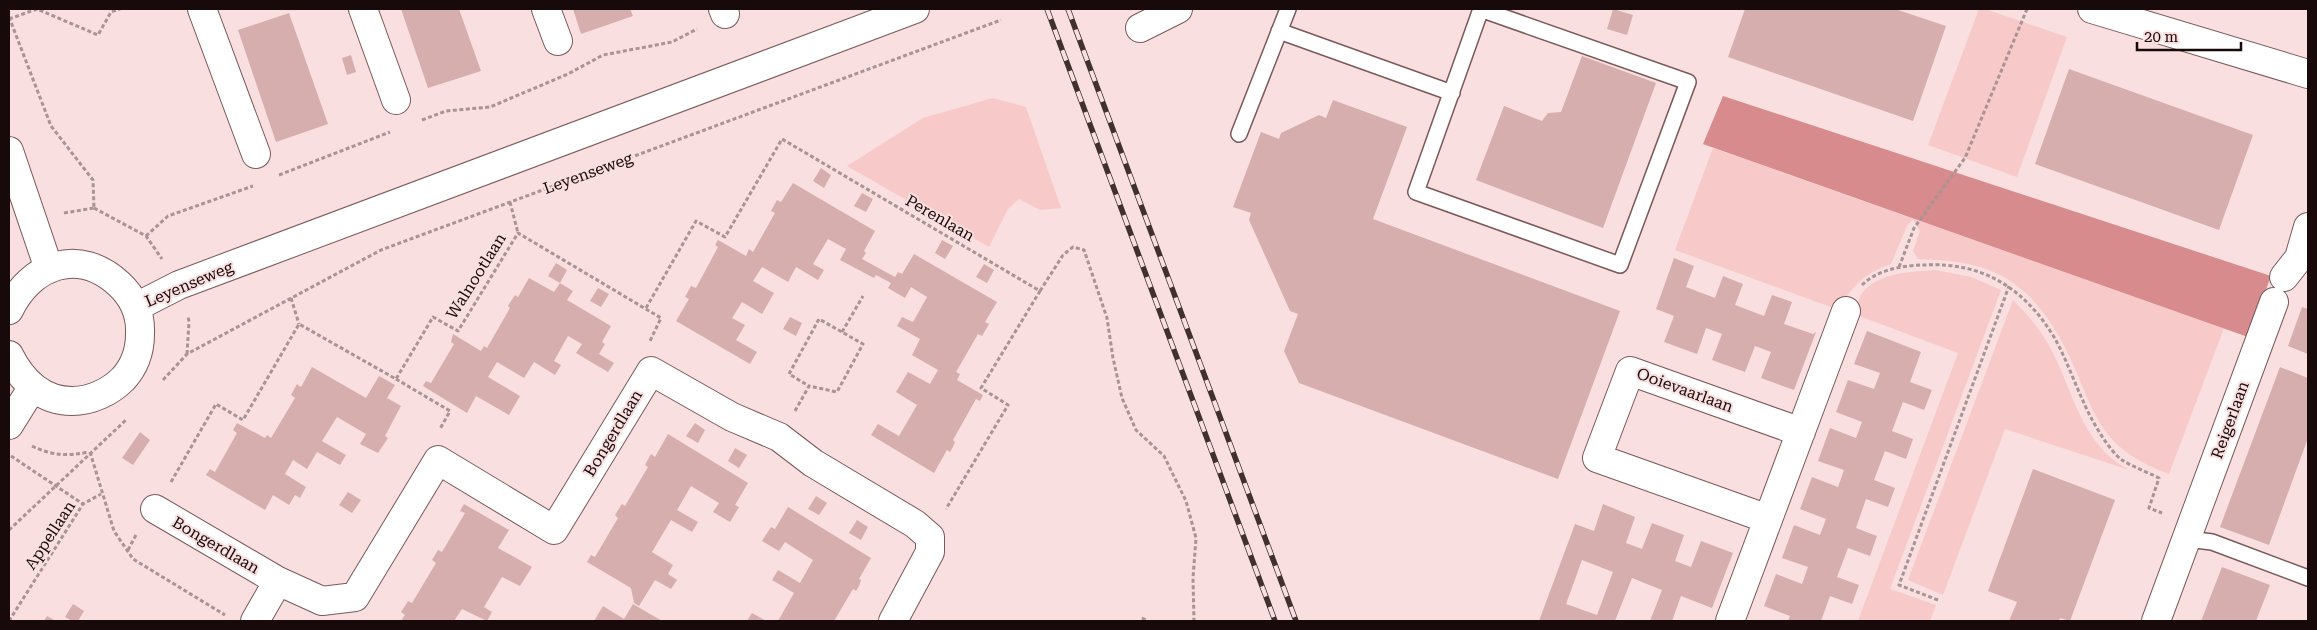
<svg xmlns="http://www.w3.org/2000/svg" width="2317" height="630" viewBox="0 0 2317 630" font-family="'Roboto Serif',serif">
	<rect width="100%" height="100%" fill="#f9dfdf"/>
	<!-- green -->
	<path fill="#f8c9c9" d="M1979,9h6l82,28 -50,140 -89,-32z
		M993,98l33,9 35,101 -21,2 -21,-11 -11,10 -19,38 -142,-81 76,-48z
		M1713,148l511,180 -55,146c-24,-9 -46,-20 -62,-41 -13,-16 -20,-36 -28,-55 -19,-45 -44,-92 -93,-109 -22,-8 -45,-9 -68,-10l-5,-8 7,-20 -7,-12 -6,7 -16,38c-26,9 -40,22 -52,46l-164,-60z
		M1936,270l35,7 30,13 -111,299 46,16 -6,16h-72l100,-268 -104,-39c2,-6 4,-16 9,-22 17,-20 48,-20 73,-22z
		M2013,300c15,15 29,31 39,51 22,43 30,94 77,119l-124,-41 -62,166 -35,-15z"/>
	<!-- forest -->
	<path fill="#d78b8d" d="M1723,96l548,180 -23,61 -545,-193z"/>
	<!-- building -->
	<path fill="#d7aeae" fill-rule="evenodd" d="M401,9h58l22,62 -53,17z
		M573,9h57l3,7 -52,18z
		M1613,9l20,6 -6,20 -20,-6z
		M1745,9h150l51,17 -33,95 -185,-64z
		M289,13l39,111 -52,18 -38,-112z
		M351,55l5,17 -9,3 -5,-17z
		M1582,56l74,27 -53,145 -127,-48 28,-74 38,15 6,-8 13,-1z
		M2069,69l184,66 -34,95 -184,-66z
		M1333,100l74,27 -34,92 247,92 -62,168 -259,-96 -15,-32 14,-37 -8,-3 -41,-91 2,-7 -18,-6 28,-75 18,7 2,-6 38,-18 7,3z
		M821,168l10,7 -7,13 -11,-7z
		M793,183l82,48 -11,20 2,2 -4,6 33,18 3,-5 4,2 12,-20 83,48 -12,20 4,2 -7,12 -4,-2 -22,38 4,2 -3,6 26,15 -3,6 -4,-2 -23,41 2,2 -2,5 -3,5 -3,-2 -13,23 -63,-38 7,-11 21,12 18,-31 -21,-13 12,-20 22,12 8,-14 -26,-15 8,-16 -23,-13 5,-9 11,5 14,-25 -16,-10 -6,11 -17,-10 3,-5 -15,-8 -2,3 -34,-18 6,-11 -18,-10 -15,25 11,6 -6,10 -22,-13 -8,15 -26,-15 -9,14 21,12 -12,21 -20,-12 -10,16 13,7 -9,15 21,12 -7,12 -74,-43 13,-22 -4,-2 6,-11 5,2 22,-41 -3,-2 3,-5 28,16 3,-7 4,3 22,-39 -4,-2 6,-11 4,2z
		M862,193l11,6 -7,13 -12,-6z
		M942,240l11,6 -8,13 -10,-6z
		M1674,258l20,8 -8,21 29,11 8,-22 20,8 -8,21 29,11 8,-21 20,7 -8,22 29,10 3,-2 -22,58 -33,-12 10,-26 -16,-6 -10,26 -33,-12 10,-26 -16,-6 -9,26 -33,-12 10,-26 -18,-7z
		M556,263l11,7 -7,13 -12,-7z
		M984,264l10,6 -7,13 -11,-6z
		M529,278l25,14 6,-9 13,8 -6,9 44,26 -9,16 3,2 -6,10 15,9 -6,9 -32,-19 6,-9 -14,-8 -14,25 7,4 -6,10 -21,-13 -10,16 -27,-16 -9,15 32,19 -11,19 -33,-19 -9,17 -44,-27 3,-5 5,2 23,-39 -3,-2 2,-8 28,17 3,-5 3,2 23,-40 -2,-2 3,-5 4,-6 3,2z
		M598,288l11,6 -8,13 -11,-6z
		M2302,307l6,2v45l-20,-8z
		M790,317l12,6 -6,13 -13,-7z
		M1867,331l54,21 -11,30 22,8 -8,20 -21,-8 -11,29 21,8 -7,20 -21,-8 -11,29 21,8 -7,19 -22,-8 -10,29 21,8 -7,20 -22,-8 -11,29 22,8 -7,19 -22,-8 -9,25h-33l2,-5 -26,-10 12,-32 26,10 6,-17 -26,-9 12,-33 26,10 6,-16 -26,-10 12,-32 26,10 6,-17 -26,-9 12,-33 26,10 6,-16 -26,-10 12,-32 26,9 6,-16 -26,-9z
		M312,367l54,31 13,-22 16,9 -8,13 14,8 -16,30 3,2 -10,15 -18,-9 6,-10 -29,-17 -15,24 24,14 -6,10 -23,-13 -10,17 -14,-9 -8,14 21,13 -5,9 -1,2 -5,-3 -6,10 -16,-10 -8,15 -59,-35 4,-6 5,3 22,-39 -4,-3 4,-7 28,15 2,-3 4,3 24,-40 -4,-3 6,-11 4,3z
		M2280,367l28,11v60l-39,107 -49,-18z
		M695,423l10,7 -7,13 -12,-7z
		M140,432l10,8 -17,25 -11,-7z
		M668,434l80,49 -13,22 4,2 -9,15 -17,-10 6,-9 -28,-17 -14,24 21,12 -6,10 -21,-12 -19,32 21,13 -5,9 9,6 -6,9 -16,-9 -16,26 -5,-3 -3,-15 -44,-26 4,-7 4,2 23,-39 -3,-3 7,-11 3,2 23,-39 -3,-2 6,-11 4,3z
		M735,448l12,7 -8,13 -11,-7z
		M2033,469l82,31 -45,121 -10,-3 -1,3h-50l8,-19 -29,-11z
		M348,492l13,8 -9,13 -13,-8z
		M816,496l11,7 -8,12 -11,-6z
		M464,504l45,26 -11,18 34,19 -12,19 -18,-9 -18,30 8,5 -5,9 -25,-12 -8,12h-53l4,-6 -4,-3 4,-6 3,-5 4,2 24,-40 -4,-3 6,-10 4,2 23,-39 -5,-2z
		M1603,504l32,13 -9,26 16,6 10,-26 32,12 -9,26 16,6 10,-26 32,12 -21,55 -31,-12 -9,25h-22l12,-31 -30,-12 -17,43h-76l36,-97 19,7zM1582,560l31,12 -16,43 -31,-11z
		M788,507l83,51 -12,21 2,1 -2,6 -3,5 -3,-2 -19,32h-56l16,-28 -22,-13 6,-10 22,13 13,-23 -28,-18 -6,9 -17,-10 9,-14 4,2z
		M857,520l11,7 -7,13 -12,-7z
		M2222,567l48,18 -14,36h-55z
		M73,604l11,7 -6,10h-6l-7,-4z
		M633,604l29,17h-68l9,-15 21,13z
		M752,613l14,8h-19z
		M47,616l9,5h-12z"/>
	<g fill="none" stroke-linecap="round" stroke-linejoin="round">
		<defs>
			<path id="service" d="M1480,9l208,73 -68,183 -204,-73 65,-183
				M1279,31l173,62
				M1239,134l49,-125
				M2187,539l25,3 96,36"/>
			<path id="minor" d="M202,9l54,145
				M363,9l33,91
				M546,9l12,32
				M723,9l2,5
				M2092,9l216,65
				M1140,28l38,-19
				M2284,277l15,-19 9,-31
				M155,509l123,72
				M1768,519l-171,-61 33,-87 171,61
				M255,621l23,-40 44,20 33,-4 83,-137 116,70 97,-159 81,46 47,20 34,26 102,61 15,13v15l-37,69
				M1730,621l116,-310
				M2156,621l118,-319"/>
			<path id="tertiary" d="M9,151l40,118
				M136,307l43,-22 736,-276
				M9,310c22,-46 70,-63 110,-26 15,14 22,30 21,50 0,17 -5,32 -17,45 -13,13 -32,22 -51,22 -30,0 -50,-20 -63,-46
				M9,425l23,-37"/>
		</defs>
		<!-- service casing -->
		<use href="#service" stroke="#7c5859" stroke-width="18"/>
		<!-- minor casing -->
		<use href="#minor" stroke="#7c5859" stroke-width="30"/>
		<!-- tertiary casing -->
		<use href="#tertiary" stroke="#7c5859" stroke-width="30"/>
		<!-- path -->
		<path stroke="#a99393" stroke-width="3" stroke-dasharray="4 2.5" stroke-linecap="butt" d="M9,17l42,109 42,54 1,28
			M9,19l28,-10 61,26 13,-23 9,-3
			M422,120l24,-9 44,-4 78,-33 35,-19 69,-13 25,-13
			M279,175l111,-43
			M510,202l8,31
			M94,208l52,28 16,23
			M64,213l30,-5
			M146,236l22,-20 85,-30
			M1899,267l15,-39 51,-70 62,-149
			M1862,285c16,-16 43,-20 64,-20 57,-3 99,24 128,72 12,21 20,45 30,66 6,15 25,48 38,57 11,7 25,12 37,18l-10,30 13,5
			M1040,291l23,-36 10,-8 11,3 23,68 6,40 9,40 14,32 28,26 22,45 10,37 -3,40 1,43
			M291,298l8,26
			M646,308l50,-87 29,16 57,-98 258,152 -59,97 27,17 -62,104
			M842,332l21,-36
			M187,354l2,-32 -1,-6
			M396,379l54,32 -10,18
			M163,380l24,-26 194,-104 620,-230
			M795,411l14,-25 -20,-12 30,-55 44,25 -26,48 -28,-6
			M32,446c20,10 36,10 57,6
			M90,452l24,79 19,28 92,56
			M11,456l72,48
			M171,482l45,-78 27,16 56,-96 97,55 37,-62 25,14 60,-98 143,85 -11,23
			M9,530l118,-111
			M128,550l8,-15
			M1938,600l-39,-15 110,-299
			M1142,618l6,3
			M9,621l74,-117 18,-10"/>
		<!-- service -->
		<use href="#service" stroke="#fff" stroke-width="15"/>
		<!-- minor -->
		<use href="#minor" stroke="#fff" stroke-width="28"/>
		<!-- tertiary -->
		<use href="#tertiary" stroke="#fff" stroke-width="28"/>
		<defs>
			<path id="rail" d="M1047,9l228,612
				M1068,9l228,612"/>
		</defs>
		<!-- rail casing -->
		<use href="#rail" stroke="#403030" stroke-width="5.5"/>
		<!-- rail -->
		<use href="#rail" stroke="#f9dfdf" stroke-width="4" stroke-dasharray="11" stroke-linecap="butt"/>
	</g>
	<g text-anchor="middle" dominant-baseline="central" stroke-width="4" stroke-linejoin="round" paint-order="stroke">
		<!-- street labels -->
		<g font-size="16" fill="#180a0a" stroke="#f9dfdf">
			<text transform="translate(588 173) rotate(-20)">Leyenseweg</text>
			<text transform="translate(940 218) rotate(30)">Perenlaan</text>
			<text transform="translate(476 276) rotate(-58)">Walnootlaan</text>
			<text transform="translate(189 284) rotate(-23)">Leyenseweg</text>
			<text transform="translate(1685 390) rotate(20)">Ooievaarlaan</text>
			<text transform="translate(2230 420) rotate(-70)">Reigerlaan</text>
			<text transform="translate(613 433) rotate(-59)">Bongerdlaan</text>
			<text transform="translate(50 535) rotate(-57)">Appellaan</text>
			<text transform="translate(216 545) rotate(30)">Bongerdlaan</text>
		</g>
	</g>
	<!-- border -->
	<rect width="2317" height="630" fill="none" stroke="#180a0a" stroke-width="20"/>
	<!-- scale -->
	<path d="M2137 42v8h104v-8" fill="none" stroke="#180a0a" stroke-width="2.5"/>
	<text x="2144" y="42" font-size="15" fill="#180a0a" stroke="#f9dfdf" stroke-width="4" paint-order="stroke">20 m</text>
</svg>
